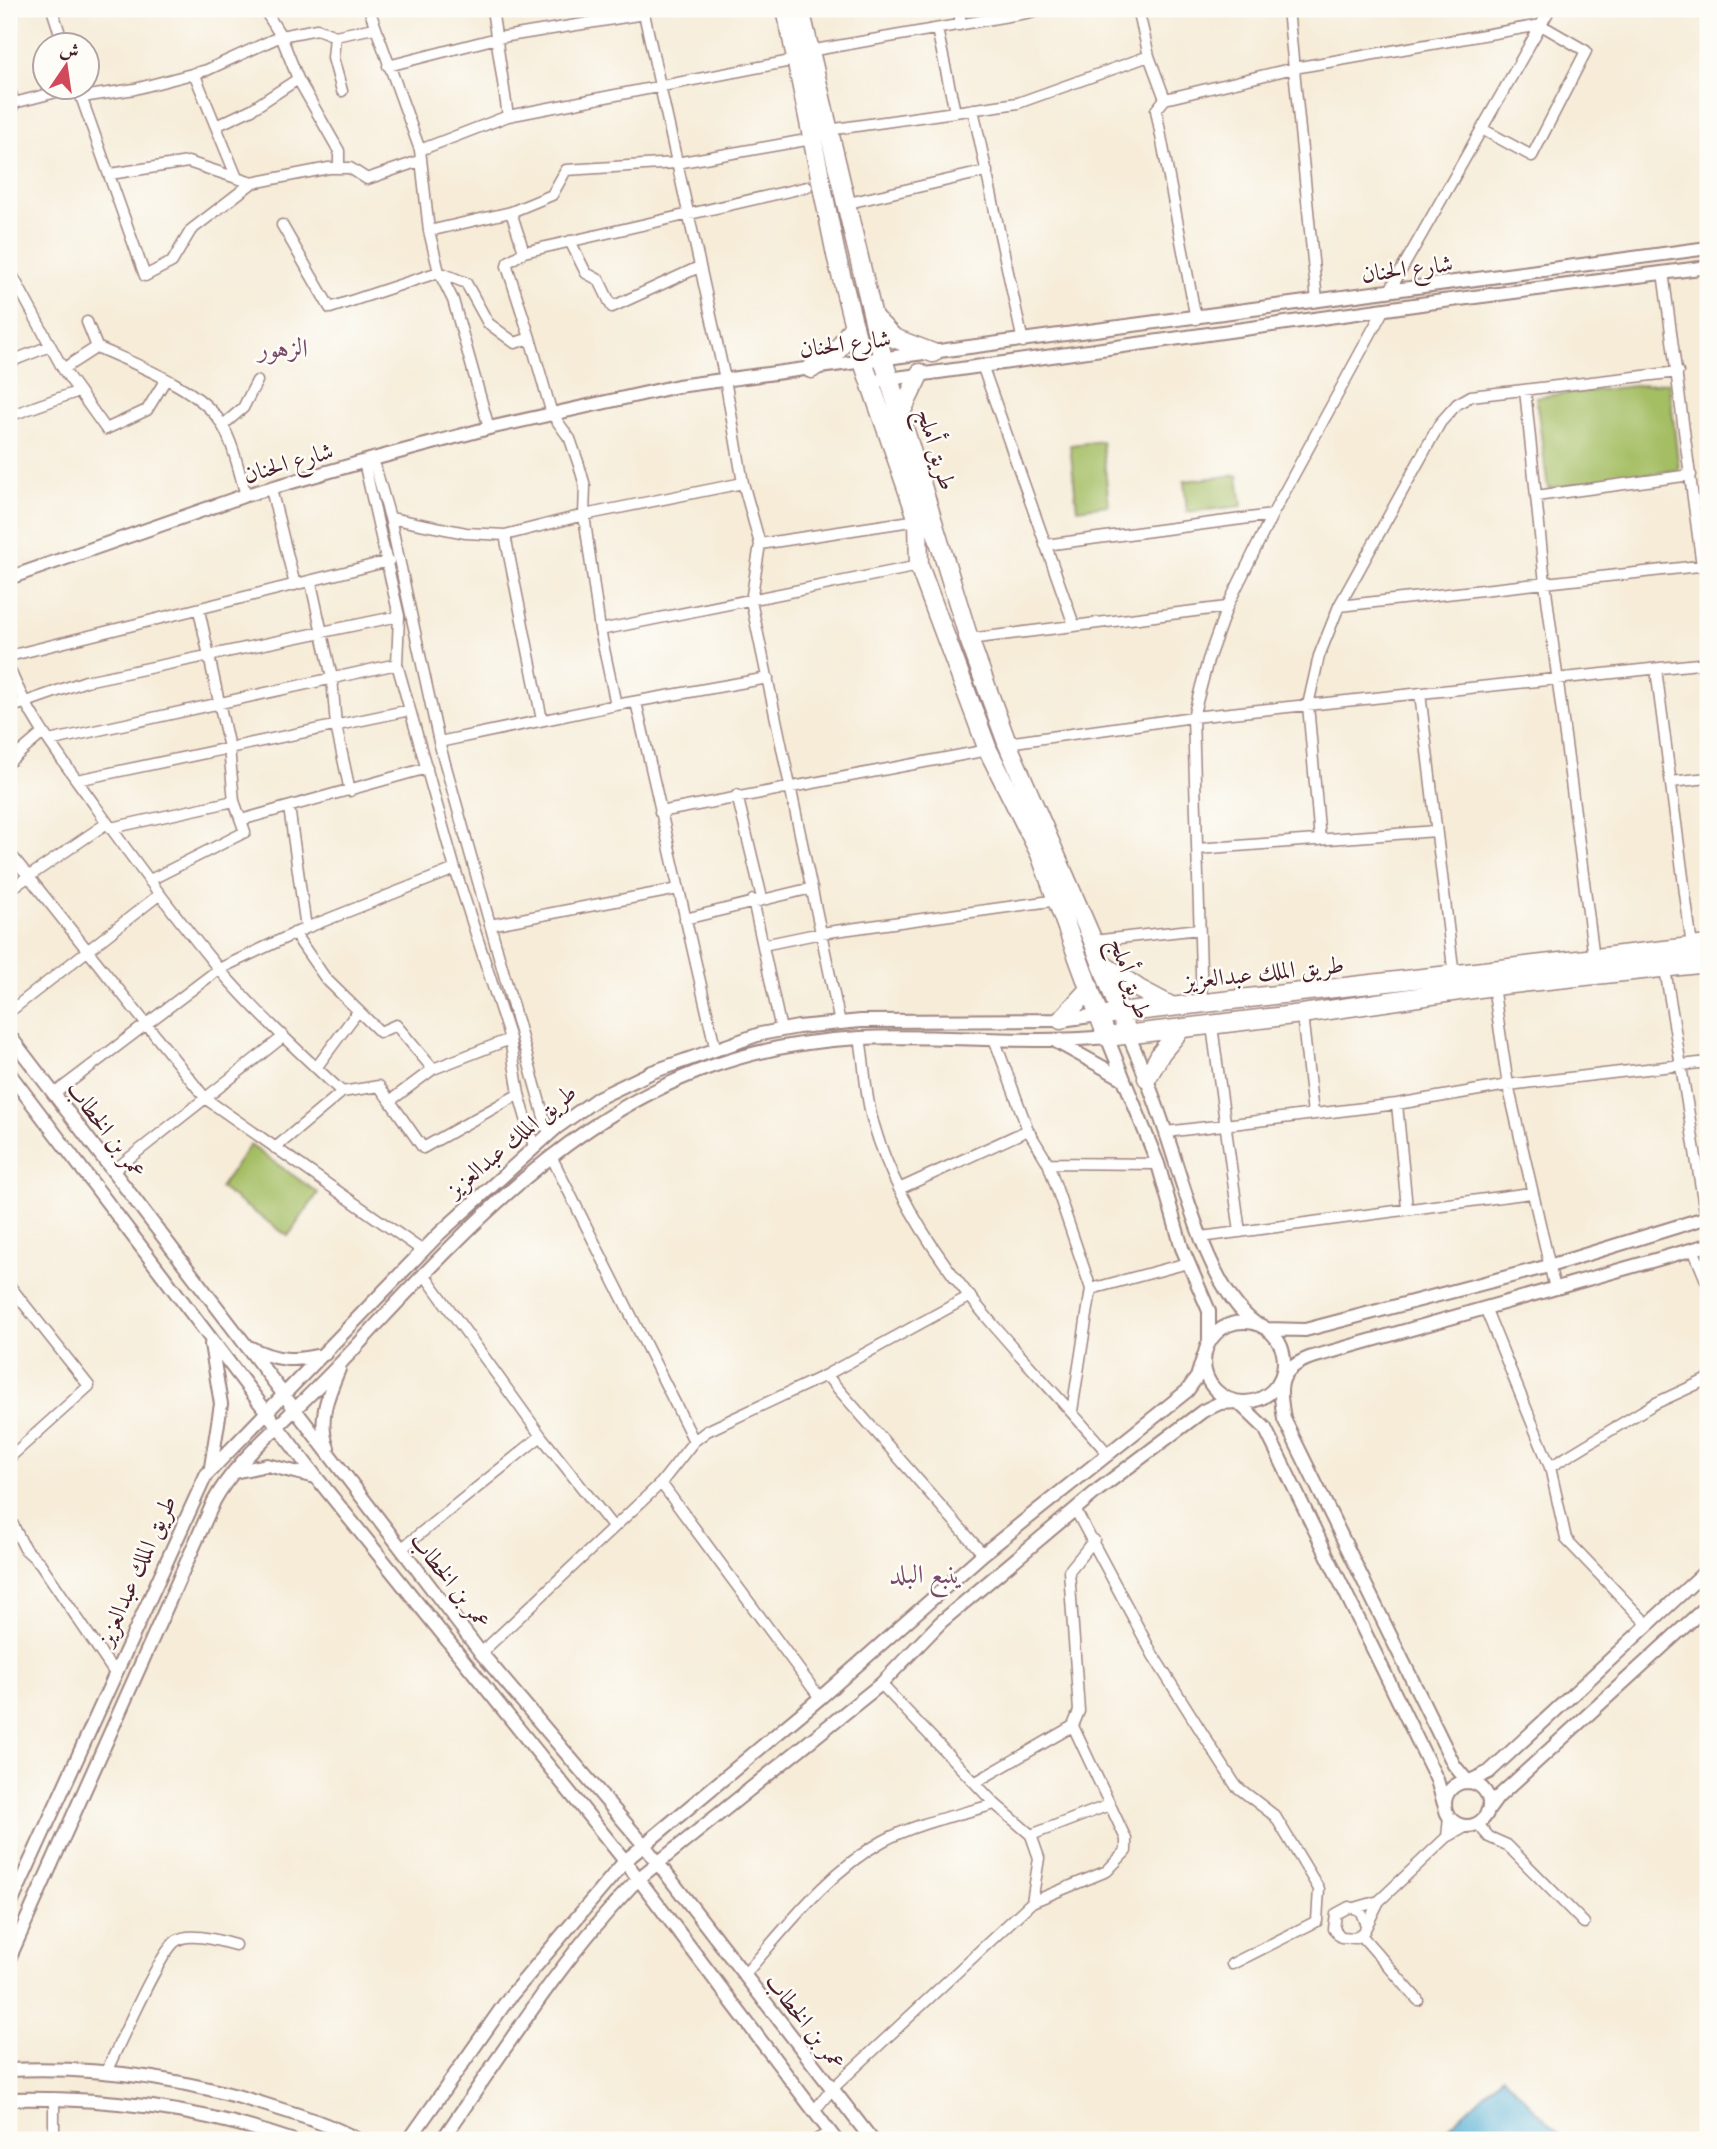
<svg xmlns="http://www.w3.org/2000/svg" width="1717" height="2149" viewBox="0 0 1717 2149" font-family="'Gentium Book Plus',Amiri,serif">
	<rect width="100%" height="100%" fill="#fdfcf7"/>
	<filter id="ink" filterUnits="userSpaceOnUse"><feTurbulence type="fractalNoise" baseFrequency=".0143" numOctaves="2"/><feDisplacementMap in="SourceGraphic" scale="14" xChannelSelector="R" yChannelSelector="G"/><feConvolveMatrix kernelMatrix="1 2 1 2 8 2 1 2 1" color-interpolation-filters="sRGB"/></filter>
	<filter id="wash" filterUnits="userSpaceOnUse"><feTurbulence type="fractalNoise" baseFrequency=".00686" numOctaves="4" result="noise"/><feDisplacementMap in="SourceGraphic" scale="28" xChannelSelector="R" yChannelSelector="G"/><feGaussianBlur stdDeviation="1.57" result="paint"/><feColorMatrix in="noise" values="0 0 0 0 0 0 0 0 0 0 0 0 0 0 0 0 0 1.4 0 .05"/><feComposite in="paint" operator="in"/></filter>
	<g filter="url(#wash)">
		<rect width="100%" height="100%" fill="#f6ecd8"/>
		<!-- green -->
		<path fill="#a4be64" stroke="#776e48" stroke-width="2" d="M1669,382l10,88 -131,18 -12,-91z
			M1102,441l7,64 -32,4 -7,-64z
			M1238,475l4,31 -55,6 -3,-31z
			M250,1145l68,48 -30,43 -68,-48z"/>
		<!-- water -->
		<path fill="#57afd4" stroke="#506780" stroke-width="2" d="M1503,2076l62,64h-130z"/>
	</g>
	<g filter="url(#ink)">
		<g fill="none" stroke-linecap="round" stroke-linejoin="round">
			<defs>
				<path id="street" d="M52,9l12,37
					M264,9l17,27 17,43 41,72v17
					M369,9l51,141 9,81 10,41 14,28 36,128
					M492,9l16,107
					M643,9l82,370 18,104 17,61 -9,57 89,422
					M1138,9l11,47 16,43
					M1288,9l29,292
					M960,25v-16
					M937,29l18,83
					M335,36l-2,22 9,33
					M809,51l240,-42
					M388,66l109,-28 147,-24
					M194,73l43,105
					M9,87l5,16 -5,14
					M78,88l67,188 27,-14 19,-32 61,-47 77,-15h21l17,11 52,-18
					M82,97l53,-8 72,-19 74,-34 36,-7 18,7 39,-8
					M14,103l58,-15
					M973,109l50,233
					M216,126l36,-17 46,-30
					M828,130l190,-27 131,-47
					M420,150l88,-34 288,-56
					M110,174l78,-12 64,21
					M844,204l143,-33
					M282,225l48,83 109,-36 27,11 22,40 27,20 15,-5 22,76 18,25 9,26 6,21 -1,29 -79,20 37,185
					M429,231l82,-19
					M570,241l16,32 13,7 13,27 87,-40
					M524,252l283,-65
					M9,269l54,100 43,60 41,-19 19,-31
					M1663,272l39,294
					M1390,290l160,-281
					M1196,319l-40,-209 9,-11 129,-31 247,-43 45,26 -54,105 -50,-27
					M87,322l10,25c37,17 103,41 124,76 13,21 18,50 25,72
					M530,338l-23,-72 1,-4 16,-10 -13,-40 41,-17 14,-25 110,-7 136,-24
					M9,362l41,-16
					M982,365l92,260
					M63,369l34,-22
					M1525,390l20,193 49,375
					M9,416l70,-25
					M223,425l20,-17 14,-27
					M373,459l17,59 49,224 110,393
					M364,462l35,154 -2,48 58,205 55,170 9,55 15,53
					M271,489l24,96
					M1536,496l155,-21
					M390,518l76,15 39,2
					M760,544l158,-24
					M1045,545l227,-30
					M311,583l21,95 4,48 14,65
					M1339,606l369,-41
					M600,630l319,-64
					M969,639l258,-32
					M9,656l380,-95
					M9,668c21,52 55,94 87,139 39,55 79,109 122,161 38,44 81,84 124,124
					M1656,669l36,278
					M1420,693l34,283
					M636,702l79,345
					M616,705l-16,-75 -16,-115 159,-32
					M9,708l77,-27 313,-65
					M49,741l348,-77
					M439,742l177,-37 152,-27
					M1007,743l186,-26 515,-54
					M9,762l34,-29
					M77,780l333,-70
					M1671,782l37,-4
					M737,795l25,103
					M289,807l17,121
					M660,812l328,-62
					M241,820l186,-52
					M111,828l123,-27
					M1320,840l-12,-135 11,-49 20,-50 101,-183 17,-19 14,-8 207,-24
					M1197,849l239,-18
					M9,852l197,247 217,152
					M150,880l95,-48 -11,-31 -5,-53 -30,-138
					M9,890l98,-67
					M753,900l28,130
					M685,919l127,-31
					M490,925l188,-36
					M294,933l32,46 54,53 16,-7 37,44
					M1093,941l106,-12
					M763,945l58,-12 237,-33
					M1665,969l41,249
					M1493,986l15,99 47,204
					M1202,1004l-9,-287 15,-57 19,-53 45,-92 112,-206
					M9,1012l151,-118
					M1302,1014l11,100
					M1212,1026l28,206
					M860,1038c5,27 5,58 13,84 38,134 149,230 236,333
					M510,1039l-77,30 -43,32 33,47 96,-54
					M995,1041l33,89
					M316,1068l42,-57
					M54,1094l165,-125 87,-41 149,-59
					M1397,1104l10,104
					M1166,1132l231,-28 111,-19 200,-23
					M275,1148l67,-56 37,-6 11,15
					M551,1156l143,285
					M1048,1163l43,126
					M113,1171l170,-134
					M899,1189l129,-59 20,33 110,1
					M1201,1237l330,-44
					M1693,1249l15,36
					M424,1274l117,162 72,91
					M9,1285l80,101 -80,72
					M1486,1310l64,157 16,72 81,85
					M826,1375l157,179
					M1072,1411l19,-122 97,-26
					M1550,1467l104,-63 54,-25
					M661,1483l159,215
					M1075,1509l78,146 60,95 23,36 39,30 44,73 -2,32 -85,43
					M9,1517l16,32 15,14 76,112
					M401,1549l140,-113
					M481,1653l180,-170 33,-42 13,-10 119,-56 144,-79
					M976,1782l97,-56 6,-15 -10,-140 25,-31
					M1449,1817l-2,20 20,-11
					M1477,1823l12,14 18,8 77,78
					M1031,1835l78,-30
					M1379,1901l68,-64
					M1032,1902l75,-31 19,-20v-12l-53,-113
					M1355,1908l24,-7 -15,30 -8,7 -15,-1 -7,-8 2,-15 13,-7 11,3 6,15
					M1361,1935l57,65
					M744,1975c42,-47 83,-103 139,-134 33,-18 75,-26 112,-37
					M106,2072c12,-24 53,-119 70,-131 13,-10 44,0 59,4
					M54,2098v42
					M815,2110l17,-21 200,-187 7,-44 -8,-23 -36,-31 -114,-120
					M816,2140l14,-8"/>
				<path id="secondary" d="M868,382l560,-79 280,-36
					M9,578l237,-83 127,-36 116,-31 189,-42 1030,-138
					M1128,1034c14,32 26,63 37,96 19,54 43,159 90,193
					M9,1035l472,618 163,192 228,295
					M1057,1042l67,37
					M9,1073l307,404 309,384 211,279
					M1708,1245l-399,113c-33,13 -30,30 -25,61l170,346 14,17 21,-10 219,-203
					M1204 1362a40 40 0 1 1 80 0a40 40 0 1 1-80 0Z
					M1267,1329l38,1 244,-64 159,-49
					M211,1344l10,60 -10,63
					M249,1347c27,14 46,15 76,7
					M328,1448c-11,-28 0,-53 11,-79
					M234,1472l33,-7 48,12
					M1445 1804a22 22 0 1 1 44 0a22 22 0 1 1-44 0Z
					M1487,1812l11,-15 210,-192
					M9,1908l197,-433 234,-242 116,-105 42,-30 54,-26 108,-38 38,-7 63,-6 200,-1 38,-5
					M9,1959l205,-458c19,-35 49,-60 77,-88 30,-29 58,-58 86,-89 139,-149 267,-276 483,-286 83,-4 165,7 247,-1l51,127 24,84 27,63v32
					M9,2070c90,-4 178,9 264,37 29,9 58,18 85,33
					M9,2099c94,-2 192,10 282,41
					M409,2140l99,-141 117,-138 195,-163 163,-144 204,-163 10,-14 7,-22
					M442,2140c62,-89 120,-183 196,-261l243,-195 60,-62 157,-132 105,-79 17,-8 18,-1 27,26 172,352 7,24"/>
				<path id="highway" d="M786,9l50,246 27,107 55,158 1,46 69,184 52,104 67,183 195,-23 191,-28 215,-23
					M800,9l83,350 86,280 38,104 86,198 35,93
					M874,318l20,20 39,15
					M811,369l26,-18 17,-26
					M901,413l19,-40
					M1102,964l37,25 32,17
					M1110,1014l598,-69
					M1061,1020l29,-32
					M1147,1078l14,-25 20,-24"/>
			</defs>
			<!-- street casing -->
			<use href="#street" stroke="#a08682" stroke-width="13"/>
			<!-- secondary casing -->
			<use href="#secondary" stroke="#a08682" stroke-width="16"/>
			<!-- highway casing -->
			<use href="#highway" stroke="#a08682" stroke-width="21"/>
			<!-- street -->
			<use href="#street" stroke="#fff" stroke-width="10"/>
			<!-- secondary -->
			<use href="#secondary" stroke="#fff" stroke-width="12"/>
			<!-- highway -->
			<use href="#highway" stroke="#fff" stroke-width="18"/>
		</g>
	</g>
	<g text-anchor="middle" dominant-baseline="central" stroke-width="5" stroke-linejoin="round" paint-order="stroke">
		<!-- street labels -->
		<g font-size="24" fill="#4a1f2b" stroke="#fdfcf7">
			<text transform="translate(1407 268) rotate(-7)">شارع الحنان</text>
			<text transform="translate(845 343) rotate(-7)">شارع الحنان</text>
			<text transform="translate(937 449) rotate(73)">طريق أملج</text>
			<text transform="translate(288 462) rotate(-16)">شارع الحنان</text>
			<text transform="translate(1264 972) rotate(-6)">طريق الملك عبدالعزيز</text>
			<text transform="translate(1131 978) rotate(71)">طريق أملج</text>
			<text transform="translate(107 1129) rotate(53)">عمر بن الخطاب</text>
			<text transform="translate(511 1140) rotate(-40)">طريق الملك عبدالعزيز</text>
			<text transform="translate(136 1570) rotate(-66)">طريق الملك عبدالعزيز</text>
			<text transform="translate(451 1580) rotate(52)">عمر بن الخطاب</text>
			<text transform="translate(806 2021) rotate(52)">عمر بن الخطاب</text>
		</g>
		<!-- neighbourhood labels -->
		<g font-size="26" fill="#784968" stroke="#fdfcf7">
			<text x="283" y="347">الزهور</text>
			<text x="926" y="1573">ينبع البلد</text>
		</g>
	</g>
	<!-- margin -->
	<rect width="1717" height="2149" fill="none" stroke="#fdfcf7" stroke-width="35"/>
	<!-- north arrow -->
	<g transform="translate(66 66) rotate(13)"><circle r="33" fill="#fdfcf7" stroke="#b5a4a5" stroke-width="2"/>
	<path d="M0-5L12 26L0 18L-12 26Z" fill="#d1495b"/>
	<text y="-10" font-size="19" font-weight="bold" text-anchor="middle" fill="#4a1f2b">ش</text>
	</g>
</svg>
